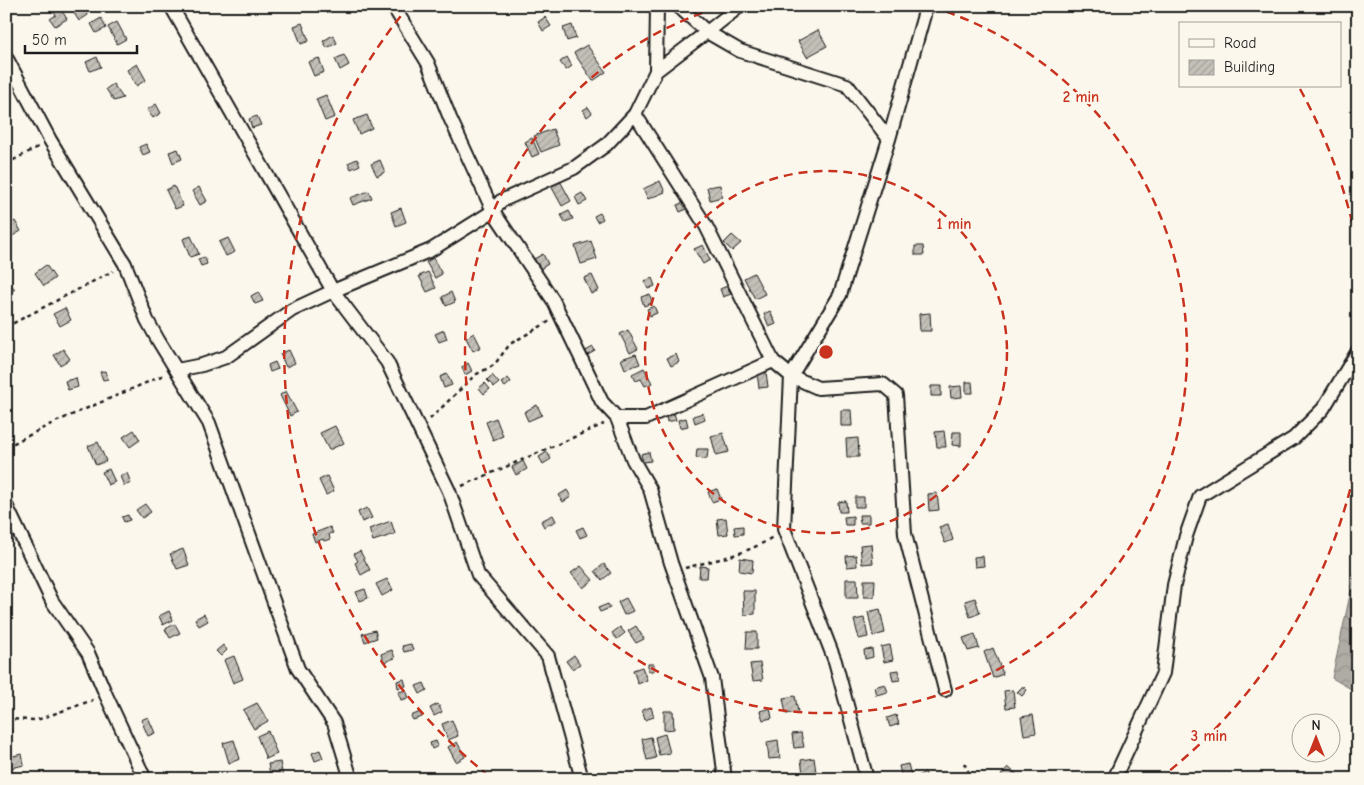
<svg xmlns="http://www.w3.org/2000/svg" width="1364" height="785" viewBox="0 0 1364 785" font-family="'Comic Neue',sans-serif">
	<defs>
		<pattern id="water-waves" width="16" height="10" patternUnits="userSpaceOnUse" patternTransform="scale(1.25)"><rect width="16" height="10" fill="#afaca5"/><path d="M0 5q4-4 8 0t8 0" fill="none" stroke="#96938d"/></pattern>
		<pattern id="building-hatch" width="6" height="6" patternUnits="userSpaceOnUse" patternTransform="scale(1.25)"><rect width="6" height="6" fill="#c3c0b8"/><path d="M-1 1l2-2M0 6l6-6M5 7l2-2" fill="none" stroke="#a7a49e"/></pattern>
	</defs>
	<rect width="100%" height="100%" fill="#fbf7ec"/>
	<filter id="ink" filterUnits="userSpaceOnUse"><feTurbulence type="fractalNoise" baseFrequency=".02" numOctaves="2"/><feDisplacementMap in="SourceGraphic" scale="10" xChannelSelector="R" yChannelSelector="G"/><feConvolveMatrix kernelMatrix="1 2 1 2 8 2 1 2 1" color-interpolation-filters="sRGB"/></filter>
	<g filter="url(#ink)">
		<!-- water -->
		<path fill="url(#water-waves)" stroke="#74726e" d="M1358,558v135l-26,-15z"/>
		<!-- building -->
		<path fill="url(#building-hatch)" stroke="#1c1c1c" d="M50,6h9l8,13 -12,7 -5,-7 6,-4z
			M79,6h3l6,9 -9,6 -7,-11z
			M545,17l6,9 -8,5 -5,-9z
			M101,18l5,10 -10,5 -5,-9z
			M117,22l9,17 -9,5 -9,-17z
			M302,23l7,18 -8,3 -7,-18z
			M572,25l4,13 -9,3 -4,-13z
			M818,30l9,16 -20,11 -9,-16z
			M333,35l4,8 -10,5 -4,-7z
			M587,45l19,27 -13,9 -19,-28z
			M344,55l5,10 -9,5 -5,-11z
			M97,57l4,10 -11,4 -4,-9z
			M567,57l5,9 -6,4 -6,-8z
			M319,58l5,14 -10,4 -6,-14z
			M137,64l9,16 -10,6 -9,-16z
			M113,84l10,14 -9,3 -8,-12z
			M326,95l9,22 -10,4 -9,-22z
			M156,104l5,9 -8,5 -6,-8z
			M588,107l4,6 -5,4 -4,-7z
			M367,115l5,13 -13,6 -6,-14z
			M257,116l4,9 -9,3 -3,-9z
			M553,129l6,16 -18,7 -7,-16z
			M532,138l7,16 -7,3 -7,-15z
			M146,144l4,8 -7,3 -4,-8z
			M178,149l4,10 -9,4 -4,-11z
			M357,159l3,6 -9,4 -3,-6z
			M380,160l5,12 -8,4 -6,-12z
			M559,179l12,22 -9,5 -12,-22z
			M660,181l5,11 -17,7 -5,-10z
			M720,185l2,12 -12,3 -3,-13z
			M174,186l9,20 -8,3 -9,-19z
			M199,187l8,14 -7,4 -8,-14z
			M369,191l3,7 -19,7 -3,-7z
			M582,193l5,8 -8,4 -4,-8z
			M684,202l3,7 -7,3 -3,-7z
			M401,208l5,14 -10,4 -5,-14z
			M569,211l4,8 -8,3 -4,-7z
			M600,213l3,6 -6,3 -3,-6z
			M15,221l6,10 -10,6 -5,-7v-4z
			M732,235l9,8 -9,8 -8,-8z
			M191,236l8,18 -9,3 -7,-18z
			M228,238l7,14 -9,4 -7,-14z
			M591,241l6,18 -16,5 -6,-18z
			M703,245l7,15 -7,4 -9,-15z
			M915,246h8l1,9h-9z
			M543,254l5,10 -8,5 -6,-10z
			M205,257l2,7 -6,2 -3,-7z
			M433,258l9,16 -7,4 -9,-16z
			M46,265l9,13 -11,8 -9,-13z
			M428,272l8,16 -9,4 -8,-16z
			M754,273l11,21 -10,5 -11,-21z
			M592,275l7,15 -8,4 -7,-16z
			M652,278l3,8 -7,3 -4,-8z
			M6,279l9,10 -9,7z
			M727,286l4,8 -8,3 -3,-8z
			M258,292l5,9 -8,3 -4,-8z
			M451,292l4,10 -9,4 -4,-9z
			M650,294l2,9 -8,3 -3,-9z
			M654,306l3,7 -7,3 -3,-7z
			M65,308l6,12 -11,6 -7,-12z
			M770,311l6,13 -7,3 -5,-13z
			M930,313l1,18h-11l-1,-17z
			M444,330l3,9 -8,3 -4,-8z
			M628,330l10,19 -8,4 -10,-19z
			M474,333l7,14 -8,4 -7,-13z
			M593,347l2,4 -11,6 -2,-4z
			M63,349l7,10 -10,6 -6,-10z
			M289,350l6,13 -9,4 -6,-13z
			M636,354l4,10 -15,5 -4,-10z
			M676,354l3,8 -8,4 -4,-8z
			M275,362l3,7 -8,3 -2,-7z
			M468,363l4,8 -7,4 -3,-8z
			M644,368l8,15 -7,3 -4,-7 -5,2 -4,-7z
			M105,371l3,8 -5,1 -3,-8z
			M766,372l2,15 -9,1 -2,-15z
			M447,374l5,11 -8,3 -4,-11z
			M492,375l7,8 -5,4 -7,-7z
			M76,378l2,9 -10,3 -3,-9z
			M508,378l3,4 -6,5 -4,-4z
			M966,382h6l1,11h-7z
			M485,383l5,6 -6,5 -5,-6z
			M931,386h10v10h-10z
			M961,386l1,11 -11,1 -1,-11z
			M286,391l11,21 -7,4 -10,-21z
			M537,405l5,10 -14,6 -4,-9z
			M841,410h10l1,16h-11z
			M674,413l2,7 -9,2 -1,-7z
			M703,413l2,6 -10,4 -2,-7z
			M496,418l7,18 -10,4 -7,-18z
			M686,418l2,8 -8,2 -2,-8z
			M335,426l9,17 -15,7 -9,-17z
			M134,430l6,10 -10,7 -7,-10z
			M944,431l2,16h-9l-2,-15z
			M953,432h8v14l-9,-1z
			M723,433l6,19 -13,3 -5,-19z
			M858,438l1,19h-12l-1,-18z
			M98,442l8,19 -10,4 -8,-19z
			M697,449h11l-1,10 -11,-1z
			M547,452l4,7 -8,5 -4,-7z
			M649,452l2,9 -8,1 -2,-8z
			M523,461l4,8 -11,6 -4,-8z
			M109,469l6,13 -7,3 -6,-13z
			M127,473l4,10 -7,3 -4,-10z
			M327,476l7,15 -8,4 -7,-15z
			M717,489l4,10 -9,3 -4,-10z
			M567,490l4,7 -8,5 -4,-7z
			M937,493l2,17 -10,1 -1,-17z
			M855,497h9v10h-9z
			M846,501l1,11h-8l-1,-10z
			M145,504l6,8 -9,6 -6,-8z
			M367,508l5,10 -10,4 -4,-10z
			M128,515l2,5 -6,2 -2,-5z
			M553,515l3,6 -12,6 -3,-6z
			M859,515h10v8h-9z
			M853,516v9h-8l-1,-8z
			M726,518l2,16 -9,1 -2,-16z
			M391,521l4,13 -22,7 -4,-12z
			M948,524l5,16 -8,3 -6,-16z
			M743,526v8l-8,1 -1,-8z
			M330,527l3,6 -4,1 1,5 -6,2 -1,-2 -8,3 -3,-8z
			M583,527l4,8 -7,3 -4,-8z
			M871,544l2,19 -11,1 -2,-19z
			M183,549l6,16 -12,4 -7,-15z
			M360,551l10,19 -9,5 -6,-12 3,-2 -4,-7z
			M856,555l1,11 -10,1 -1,-11z
			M983,556l1,10 -9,1 -1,-10z
			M740,558l13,2 -1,13 -13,-2z
			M604,564l7,9 -9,7 -7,-9z
			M581,566l12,14 -10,8 -12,-15z
			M700,566l8,1 -1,11h-8z
			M387,579l6,11 -11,6 -6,-12z
			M846,579h11l1,19h-12z
			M864,580h11l-1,17h-10z
			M365,589l3,9 -8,3 -4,-9z
			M743,591h12v23l-11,1z
			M626,598l7,13 -9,4 -6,-13z
			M975,598l5,15 -10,4 -5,-16z
			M608,604l2,4 -10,4 -2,-4z
			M880,609l5,24 -12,3 -5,-24z
			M169,611l4,9 -10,5 -4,-9z
			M204,614l4,7 -9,5 -4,-7z
			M864,618l4,19 -9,2 -5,-19z
			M175,624l5,9 -10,5 -5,-9z
			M636,626l8,13 -8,4 -8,-12z
			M620,627l5,6 -8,6 -5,-6z
			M375,630l2,8 -12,4 -3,-8z
			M747,632h10v17h-11z
			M975,634l4,14 -11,3 -5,-13z
			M411,644l2,6 -9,2 -2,-6z
			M223,645l4,5 -6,6 -5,-5z
			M890,645l3,15 -9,2 -3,-15z
			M993,648l10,26 -10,4 -9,-26z
			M872,649l1,8 -8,2 -1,-9z
			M392,650l3,8 -11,4 -3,-8z
			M574,655l6,9 -8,5 -6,-8z
			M234,656l9,23 -10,4 -9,-23z
			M760,663l3,17 -10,1 -3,-17z
			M648,664h6v7h-6z
			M642,667l5,13 -9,4 -5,-14z
			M899,670l1,10 -7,1 -2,-10z
			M404,679l2,7 -8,2 -1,-7z
			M424,683l3,7 -7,4 -4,-8z
			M885,684l3,8 -12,3 -2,-8z
			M1023,686l4,4 -5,6 -5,-4z
			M406,690l3,8 -8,2 -3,-8z
			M1013,690l2,17 -9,1 -2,-17z
			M795,696l3,16 -12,2 -3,-16z
			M257,703l11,18 -14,8 -11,-19z
			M438,704l4,8 -8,4 -4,-8z
			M651,707l3,10 -9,3 -3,-10z
			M770,708l2,10 -9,2 -3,-9z
			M664,711h9l1,18 -10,1z
			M420,712l2,5 -9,3 -2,-4z
			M896,715l3,9 -9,3 -3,-9z
			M1033,715l3,18 -12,2 -3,-18z
			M148,717l7,16 -7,3 -7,-16z
			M6,720h2l4,12 -6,2z
			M452,720l6,16 -10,4 -6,-16z
			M268,731l9,23 -11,5 -9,-23z
			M801,733l3,14 -10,1 -2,-14z
			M665,734l5,19 -11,2 -4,-18z
			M651,737l5,21 -9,2 -5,-21z
			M234,740l6,19 -11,4 -6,-20z
			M778,740l2,18 -11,1 -2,-17z
			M436,741l2,5 -6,3 -2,-6z
			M457,742l8,15 -9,5 -8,-15z
			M320,750l3,8 -8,3 -3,-8z
			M22,754l2,11 -13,3 -3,-11z
			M814,758l3,21h-13l-3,-19z
			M280,762l3,15 -12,2 -3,-15z
			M908,764l4,15h-10l-3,-13z
			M1008,767l14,12h-17l-4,-4z
			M925,772l3,7h-11l-1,-2z"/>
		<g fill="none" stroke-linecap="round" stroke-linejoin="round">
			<defs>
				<path id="street" d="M171,6l162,285 54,71 62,129 29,84 70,81 34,123
					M393,6l35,57 22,55 43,93 60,89 49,102 15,16h29l127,-57
					M657,6l-1,65 -21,43 71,112 67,135 18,15 27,12 65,-4 13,11 9,139 40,156
					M678,6l29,26 33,-26
					M6,57l44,83 75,124 22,56 11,20 51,83 89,246 36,54 17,56
					M656,71l51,-39 33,19 107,34 42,54
					M177,370l25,-5 24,-8 66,-47 41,-19 98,-41 62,-39 8,-10 73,-33 32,-23 29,-31
					M617,418l16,42 17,29 21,74 41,115 13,101
					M6,505l46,96 36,52 18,42 39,84
					M867,779l-32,-118 -51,-132 7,-153 49,-81 49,-156 35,-124 1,-9
					M1114,779l49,-106 11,-88 12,-49 14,-40 94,-58 29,-29 35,-58"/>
			</defs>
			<!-- street casing -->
			<use href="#street" stroke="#1c1c1c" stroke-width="16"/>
			<!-- path -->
			<path stroke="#1c1c1c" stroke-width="2.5" stroke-dasharray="4 4" stroke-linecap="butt" d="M6,164l32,-17
				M6,327l107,-56
				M430,419l45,-44 19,-10 16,-21 40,-23
				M6,447l47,-24 111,-48
				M462,486l142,-62
				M685,568c29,-8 64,-14 89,-32
				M6,719l31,1 56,-20
				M964,763l8,16"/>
			<!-- street -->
			<use href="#street" stroke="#fbf7ec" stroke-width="12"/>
		</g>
	</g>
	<!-- distance rings -->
	<g fill="none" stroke="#c8321e" stroke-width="2.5" stroke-dasharray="9 6">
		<circle cx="826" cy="352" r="181"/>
		<path d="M932 7A361 361 0 1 1 720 7"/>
		<path d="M1357 460A542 542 0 0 1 1163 776M489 776A542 542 0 0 1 408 7M1300 89A542 542 0 0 1 1357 244"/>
	</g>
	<circle cx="826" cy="352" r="8" fill="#c8321e" stroke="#fbf7ec" stroke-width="2.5"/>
	<g font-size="15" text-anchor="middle" font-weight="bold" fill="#c8321e" stroke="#fbf7ec" stroke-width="4.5" stroke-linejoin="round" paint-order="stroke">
		<text x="1081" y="102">2 min</text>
		<text x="954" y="229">1 min</text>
		<text x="1209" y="741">3 min</text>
	</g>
	<!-- margin -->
	<rect width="1364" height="785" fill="none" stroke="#fbf7ec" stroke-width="25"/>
	<rect x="12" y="12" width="1339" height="760" fill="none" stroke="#1c1c1c" stroke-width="2" filter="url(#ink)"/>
	<!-- legend -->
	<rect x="1179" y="22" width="162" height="65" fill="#fbf7ec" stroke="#a29f99"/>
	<rect x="1189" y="39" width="25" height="8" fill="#fbf7ec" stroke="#a29f99"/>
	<text x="1224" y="48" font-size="15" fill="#1c1c1c">Road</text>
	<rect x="1189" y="60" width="25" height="15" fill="url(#building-hatch)" stroke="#a29f99"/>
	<text x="1224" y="72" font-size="15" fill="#1c1c1c">Building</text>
	<!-- north arrow -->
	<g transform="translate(1316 738)"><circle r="24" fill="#fbf7ec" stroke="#a29f99"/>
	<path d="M0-4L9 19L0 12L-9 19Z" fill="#c8321e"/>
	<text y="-8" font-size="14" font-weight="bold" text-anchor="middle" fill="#1c1c1c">N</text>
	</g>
	<!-- scale -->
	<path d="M25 45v8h112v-8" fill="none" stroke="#1c1c1c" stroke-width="2.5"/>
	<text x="32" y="45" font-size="15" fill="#1c1c1c" stroke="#fbf7ec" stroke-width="4" paint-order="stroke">50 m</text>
</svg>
